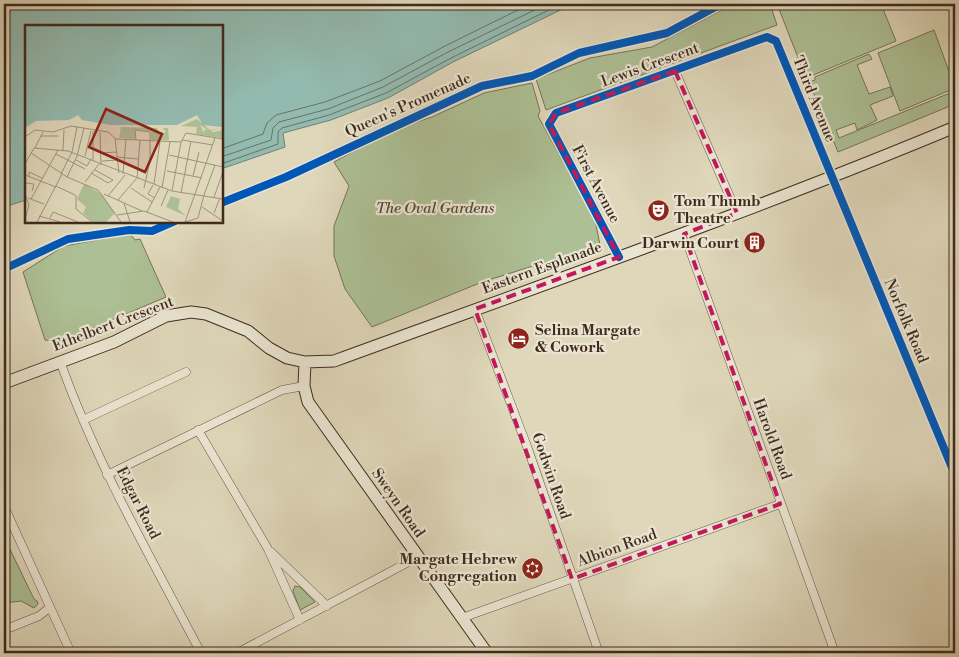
<svg xmlns="http://www.w3.org/2000/svg" width="959" height="657" viewBox="0 0 959 657" font-family="'Libre Bodoni',serif">
	<rect width="100%" height="100%" fill="#dfd7ba"/>
	<filter id="stains"><feTurbulence type="fractalNoise" baseFrequency=".004" numOctaves="4"/><feColorMatrix values="0 0 0 0 .2 0 0 0 0 .09 0 0 0 0 .02 0 0 0 .5 -.17"/></filter>
	<radialGradient id="worn" r=".72"><stop offset=".6" stop-color="#630" stop-opacity="0"/><stop offset="1" stop-color="#630" stop-opacity=".3"/></radialGradient>
	<!-- green -->
	<path fill="#adbf94" stroke="#767458" d="M733,4h37l7,21 -231,85 -10,-31 54,-21 62,-11z
		M777,4h104l15,37 -90,37z
		M934,30l21,58 -55,23 -22,-58z
		M869,54l3,5 -15,6 12,29 21,-7 3,9 -23,9 7,15 -20,10 -2,-7 -19,7 3,8 116,-47v13l-117,48 -29,-70 6,-2v-3z
		M532,83l8,28 -2,5 57,104 5,25 -118,37 -110,45 -27,-38 -11,-33v-30l15,-40 -15,-24 61,-33 37,-12 52,-24z
		M130,234l5,6 5,-1 26,58 -106,45 -15,-2 -22,-68 41,-26z
		M4,537l30,62 3,2 1,3 -4,4 -13,-7 -17,2z
		M295,586l5,1 15,15 -15,8 -7,-19z"/>
	<!-- water -->
	<path fill="#93baaf" stroke="#718075" d="M4,4h569l-120,58 -65,36 -57,22 -48,13 2,14 -64,22v-143h-195v174l-22,7z"/>
	<g fill="none" stroke-linecap="round" stroke-linejoin="round">
		<!-- shore -->
		<path stroke="#697266" stroke-width="1" d="M221,149l42,-15 4,-11 9,-8 49,-13 55,-21 65,-35 85,-42
			M221,157l50,-17 2,-12 6,-6 49,-13 55,-22 65,-35 99,-48
			M221,164l57,-20v-12l4,-4 47,-13 57,-22 65,-35 110,-54"/>
		<defs>
			<path id="street" d="M675,71l62,142
				M684,234l151,419
				M619,257l-70,-133 7,-11 211,-76 9,4 179,434
				M475,309l53,140 71,204
				M60,361c36,102 91,197 141,292
				M83,420l103,-48
				M198,430l70,119 32,71
				M107,475l175,-85 22,-4
				M4,506l67,147
				M271,552l56,54
				M462,618l318,-114
				M4,630l35,-14 10,-8
				M237,653l181,-96"/>
			<path id="secondary" d="M305,362l-1,24 4,16 179,251
				M4,383l110,-41 52,-26 25,-4 15,2 42,17 21,17 18,10 18,4 29,-1c208,-76 417,-149 621,-234"/>
		</defs>
		<!-- street casing -->
		<use href="#street" stroke="#675544" stroke-width="9"/>
		<!-- secondary casing -->
		<use href="#secondary" stroke="#3f2a1d" stroke-width="13"/>
		<!-- street -->
		<use href="#street" stroke="#eae5d2" stroke-width="8"/>
		<!-- secondary -->
		<use href="#secondary" stroke="#eae5d2" stroke-width="11"/>
		<defs>
			<path id="cycleway" d="M221,203l65,-26 196,-91 50,-10 47,-23 88,-20 54,-29
				M619,257l-70,-133 7,-11 211,-76 9,4 179,434
				M4,269l64,-30 61,-9 23,1 23,-10"/>
		</defs>
		<!-- cycleway casing -->
		<use href="#cycleway" stroke="#eae5d2" stroke-width="11"/>
		<!-- cycleway -->
		<use href="#cycleway" stroke="#0057b8" stroke-width="8"/>
	</g>
	<!-- marked area -->
	<path fill="none" stroke="#c2185b" stroke-width="4" stroke-dasharray="10 6" stroke-linejoin="round" d="M675,71l62,142 -53,21 96,270 -208,75 -97,-270 144,-52 -70,-133 7,-11z"/>
	<!-- icons -->
	<defs>
		<symbol id="theatre-disc" viewBox="-11 -11 22 22"><circle r="9.5" fill="#8f2418" stroke="#eae5d2"/><path d="M-5-5.5Q0-4 5-5.5V0Q5 5 0 6Q-5 5-5 0ZM-3.3-2.5H-1v1.5H-3.3ZM1-2.5H3.3v1.5H1ZM-2.8 1Q0 5.5 2.8 1Z" fill="#fff"/></symbol>
		<symbol id="building-disc" viewBox="-11 -11 22 22"><circle r="9.5" fill="#8f2418" stroke="#eae5d2"/><path d="M-4-6H4V6H1V3H-1V6H-4ZM-2.5-4.3h1.7v1.8h-1.7ZM.8-4.3h1.7v1.8H.8ZM-2.5-1h1.7V.8h-1.7ZM.8-1h1.7V.8H.8Z" fill="#fff"/></symbol>
		<symbol id="hotel-disc" viewBox="-11 -11 22 22"><circle r="9.5" fill="#8f2418" stroke="#eae5d2"/><path d="M-6-4.5h1.5V1H6V5H4.5V3h-9V5H-6ZM-4 0a1.8 1.8 0 1 1 3.6 0ZM.5 0V-2.5h3Q6-2.5 6 0Z" fill="#fff"/></symbol>
		<symbol id="synagogue-disc" viewBox="-11 -11 22 22"><circle r="9.5" fill="#8f2418" stroke="#eae5d2"/><path d="M0-6.5L5.6 3.2H-5.6ZM0 6.5L5.6-3.2H-5.6Z" fill="#fff"/></symbol>
	</defs>
	<g fill-rule="evenodd">
		<use href="#theatre-disc" x="646" y="198" width="25" height="25"/>
		<use href="#building-disc" x="742" y="230" width="25" height="25"/>
		<use href="#hotel-disc" x="506" y="326" width="25" height="25"/>
		<use href="#synagogue-disc" x="520" y="556" width="25" height="25"/>
	</g>
	<g text-anchor="middle" dominant-baseline="central" stroke-width="4.5" stroke-linejoin="round" paint-order="stroke">
		<!-- street labels -->
		<g font-size="15" fill="#3f2a1d" stroke="#eae5d2">
			<text transform="translate(650 65) rotate(-20)">Lewis Crescent</text>
			<text transform="translate(814 99) rotate(68)">Third Avenue</text>
			<text transform="translate(408 105) rotate(-24)">Queen's Promenade</text>
			<text transform="translate(596 184) rotate(62)">First Avenue</text>
			<text transform="translate(542 268) rotate(-20)">Eastern Esplanade</text>
			<text transform="translate(906 321) rotate(67)">Norfolk Road</text>
			<text transform="translate(113 324) rotate(-21)">Ethelbert Crescent</text>
			<text transform="translate(772 439) rotate(70)">Harold Road</text>
			<text transform="translate(551 476) rotate(71)">Godwin Road</text>
			<text transform="translate(138 503) rotate(63)">Edgar Road</text>
			<text transform="translate(398 503) rotate(55)">Sweyn Road</text>
			<text transform="translate(617 548) rotate(-20)">Albion Road</text>
		</g>
		<!-- poi labels -->
		<g font-size="15" font-weight="bold" fill="#3f2a1d" stroke="#eae5d2" text-anchor="start">
			<text x="674" y="201">Tom Thumb<tspan x="674" dy="17">Theatre</tspan></text>
			<text x="739" y="243" text-anchor="end">Darwin Court</text>
			<text x="535" y="330">Selina Margate<tspan x="535" dy="17">&amp; Cowork</tspan></text>
			<text x="517" y="559" text-anchor="end">Margate Hebrew<tspan x="517" dy="17">Congregation</tspan></text>
		</g>
		<!-- park labels -->
		<g font-size="15" font-style="italic" fill="#554835" stroke="#eae5d2">
			<text x="435" y="208">The Oval Gardens</text>
		</g>
	</g>
	<!-- overview -->
	<g transform="translate(25 25)">
		<rect width="198" height="198" fill="#dfd7ba"/>
		<path d="M172,94l13,11 12,-2 -12,3 -10,-6 4,8 1,-4 9,3 8,-2v8l-26,-4 1,-7 -16,-1zM96,102l36,1 3,7 6,-3 -3,-4h5l1,12h-18v-9l-16,-1v9l-16,-1zM59,159l18,10 13,19 -9,9h-13l-10,-9 3,-6 -9,-8zM146,171l9,3 -2,10 8,7 -20,-9z" fill="#adbf94"/>
		<path d="M0,0h197v102l-19,-2 -6,-10 -20,10h-66l-29,-5 -4,-5 -9,5 -33,1 -11,7z" fill="#93baaf"/>
		<path fill="none" stroke="#9f927b" stroke-width="1" d="M75,107l1,33M16,111h17M0,112l10,-7 18,2 18,-6 37,6 8,7 65,3 5,-9 37,6M90,113l4,35M111,115l-1,-10 15,2v29l-6,27M157,115l31,5M10,123l8,-16M38,125l1,-20M6,128l36,24 31,13 23,32M76,128l15,-1M31,129l29,15M144,130l54,12M60,131l6,-25M92,132l21,2M51,135l11,6 4,-7M68,136v-30M77,136l16,-1M0,139l9,-16 34,3 104,40 51,8M70,145l18,10M142,146l35,7M66,148l17,10 5,-3M36,149l11,-22 5,-25M98,149l3,-35M0,150l31,12M4,151v-4l13,6M168,151l6,-24M42,152l10,-21 7,-28M112,154l3,-39M60,157l14,-18M0,158l9,1 -2,7M129,159l6,-43M128,160l-5,9 7,4M31,161l19,9M106,163l21,14M137,163l8,-46M147,166l9,-49M156,168l10,-52M0,169l4,11 -4,14M79,169l38,17M51,170v14l16,13M179,170l11,-30M83,171l17,-21M189,172l9,-25M3,173l16,6M6,174l27,-49M93,175l18,-21M99,178l6,19M136,181l7,-16M177,182l21,14M122,187l13,-25M189,188l6,-15M92,190l27,-4 29,11M14,191l21,6M25,193l3,-6 25,10M12,197l25,-48M160,197l30,-84M160,197l13,-4 6,-23"/>
		<path fill="#8f2418" fill-opacity="0.15" stroke="#8f2418" stroke-width="2.5" d="M81,84l56,25 -17,38 -56,-25z"/>
		<rect width="198" height="198" fill="none" stroke="#3f2a1d" stroke-width="2.5"/>
	</g>
	<!-- margin -->
	<rect width="959" height="657" fill="none" stroke="#dfd7ba" stroke-width="20"/>
	<rect x="5" y="5" width="949" height="647" fill="none" stroke="#3f2a1d" stroke-width="2.5"/>
	<rect x="10" y="10" width="939" height="637" fill="none" stroke="#3f2a1d"/>
	<rect width="100%" height="100%" filter="url(#stains)"/>
	<rect width="100%" height="100%" fill="url(#worn)"/>
</svg>
